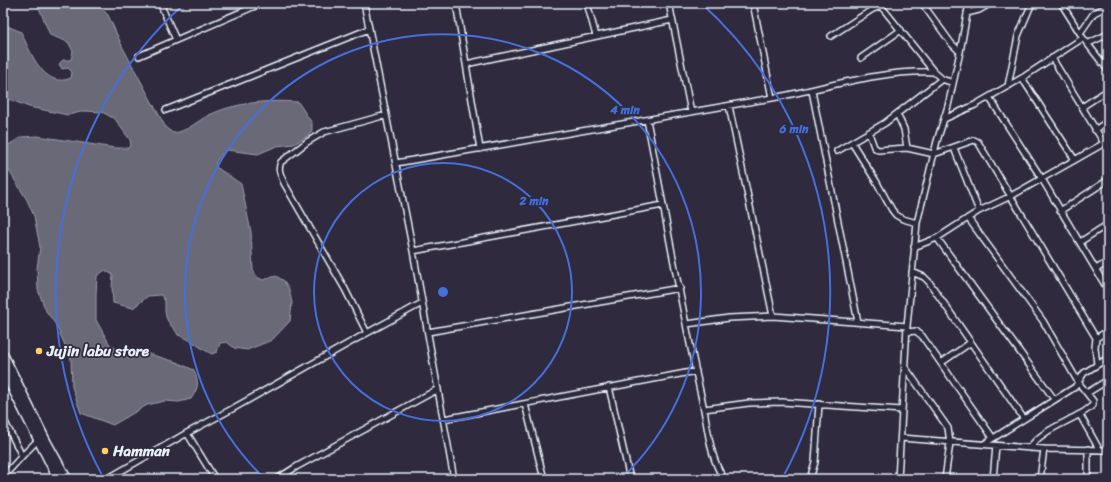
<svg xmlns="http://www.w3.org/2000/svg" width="1111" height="482" viewBox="0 0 1111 482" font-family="Sriracha,sans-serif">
	<rect width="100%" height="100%" fill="#2f2a3d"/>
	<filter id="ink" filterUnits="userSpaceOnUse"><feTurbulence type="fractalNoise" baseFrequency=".025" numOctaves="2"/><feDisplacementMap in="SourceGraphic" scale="8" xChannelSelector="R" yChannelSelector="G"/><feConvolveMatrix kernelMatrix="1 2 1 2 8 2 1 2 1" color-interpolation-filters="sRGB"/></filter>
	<g filter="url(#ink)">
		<!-- water -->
		<path fill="#696978" stroke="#9c9fab" d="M37,3h60l11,12 15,33 43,80 7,5c14,-1 24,-12 36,-18 28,-13 59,-15 89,-13l14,21v7l-3,5 -15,9 -17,2 -19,8 -31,-4 -6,5 -5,7v5l25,17 10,48 2,38 4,7 6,3 13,-4 8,5 5,8 3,14 -2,18 -18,19 -25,10 -13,-2 -7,-6 -7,1 -3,9 -5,2c-13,-6 -19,-14 -34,-19 -2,-5 -6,-7 -8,-11 -6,-7 -5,-14 -5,-23l-4,-6 -13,1 -15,12 -20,-5 -1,-16 1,-12 -8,-5 -8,6 -1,19v25l14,25 13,8h23l30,9 18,8c5,13 5,17 -3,29l-12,3 -14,-1 -18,4 -34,20 -32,-12 -9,-26 -1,-28 -15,-34 -10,-14 -8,-21 -1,-22 3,-21 -6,-31 -7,-16 -24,-39v-9l4,-6 14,-9 17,-1 77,12h13l3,-3 -1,-5 -15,-21 -13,-7 -17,-1 -17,4 -39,-8 -23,-9 -3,-2v-72l18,8c9,19 23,58 50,46l1,-6 -4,-4 -6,1 -3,-5 4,-4h8l2,-9 -5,-9 -18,-7z"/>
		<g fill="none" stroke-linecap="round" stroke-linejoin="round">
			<defs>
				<path id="minor" d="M160,3l16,37
					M364,3l49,248 41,228
					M456,3l24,146
					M587,3l9,33
					M669,3l22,109
					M753,3l19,95
					M922,3l29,40 9,9
					M1061,3l22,35 24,31 1,3
					M967,13l12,-3 12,-7
					M1080,33l14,-20 14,-7
					M831,36l42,-27 8,-3 53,66 8,7 11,4
					M1087,44l21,-10
					M139,56l123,-53
					M861,58l40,-28
					M1052,58l52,85
					M466,64l206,-44
					M1022,78l53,82
					M1008,86l10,-50 14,-33
					M812,91l46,231
					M989,97l53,82 66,111
					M729,106l44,210
					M1082,107l26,-17
					M166,110l203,-81
					M897,114l7,15 3,19
					M944,119l31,-14 47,-27 61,-40
					M647,120c18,93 34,187 55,280 6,26 7,57 22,79
					M1095,130l13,-9
					M869,133l5,14 4,3 29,-2 27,6 40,-14 4,2 118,196 -1,10 2,16
					M852,143l24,38 16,29 4,5 7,4 14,4
					M954,148l25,63
					M837,151l48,-28 57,-44
					M396,163l376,-65c54,-10 107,-28 162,-26
					M1060,211l48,-31
					M968,218l75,103 35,61 15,19v4c-4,3 -8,7 -13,9 -15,9 -41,18 -50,34
					M937,238l117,161
					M1080,242l28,-18
					M914,247l23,-9 42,-27 32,-15 97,-55
					M413,251l250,-46
					M1096,269l12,-7
					M912,272l12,5 5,5 95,137
					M687,324l42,-6 44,-2 134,10
					M428,332l252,-44
					M907,332l9,-1 6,5 71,102
					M367,333l-22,-44 -61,-106c-3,-8 -7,-13 -3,-21l26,-20 17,-10 62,-17
					M1096,338l12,-7
					M941,363l29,-20
					M905,367l43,61 2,15 -5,36
					M609,387l21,92
					M1087,393l21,-13
					M525,404l19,75
					M704,409l45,-6 33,-1 120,8
					M1080,415l19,34
					M3,418l19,38
					M444,419l252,-48
					M187,433l28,46
					M901,438l143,11 64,1
					M984,444l91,-57 9,-14 24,-15
					M1088,449v30
					M3,477l19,-21 16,-16
					M107,479l80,-46 45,-24 135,-76 55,-30
					M277,479l19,-12 142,-78
					M810,479l5,-17 4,-58
					M898,479l9,-153 10,-103 20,-82 11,-35 12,-54 9,-49
					M993,479l3,-33
					M1040,479l4,-30"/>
				<path id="primary" d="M3,354l43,87 21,38
					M3,370l55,109"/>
			</defs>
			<!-- minor casing -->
			<use href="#minor" stroke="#e8f1f8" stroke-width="8"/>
			<!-- primary casing -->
			<use href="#primary" stroke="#e8f1f8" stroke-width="11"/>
			<!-- minor -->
			<use href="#minor" stroke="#2f2a3d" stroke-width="5"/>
			<!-- primary -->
			<use href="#primary" stroke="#2f2a3d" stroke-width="8"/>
		</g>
	</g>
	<!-- distance rings -->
	<g fill="none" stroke="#466fde" stroke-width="2">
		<circle cx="443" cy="292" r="129"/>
		<path d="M264 478A258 258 0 1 1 622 478"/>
		<path d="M103 477A387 387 0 0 1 184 4M702 4A387 387 0 0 1 783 477"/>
	</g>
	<!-- markers -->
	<g fill="#ffd166" stroke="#2f2a3d" stroke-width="1.5">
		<circle cx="39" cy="351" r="4"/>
		<circle cx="105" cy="451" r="4"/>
	</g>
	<g text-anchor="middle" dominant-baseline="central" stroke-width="3.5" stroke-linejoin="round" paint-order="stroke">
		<!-- poi labels -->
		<g font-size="15" font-weight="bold" fill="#e8f1f8" stroke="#2f2a3d" text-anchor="start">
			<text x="47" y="351">Jujin labu store</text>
			<text x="113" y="451">Hamman</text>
		</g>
	</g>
	<circle cx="443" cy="292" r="6" fill="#466fde" stroke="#2f2a3d" stroke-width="2"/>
	<g font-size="12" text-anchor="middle" font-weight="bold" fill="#466fde" stroke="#2f2a3d" stroke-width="3.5" stroke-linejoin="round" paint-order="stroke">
		<text x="625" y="114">4 min</text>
		<text x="794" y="133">6 min</text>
		<text x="534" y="205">2 min</text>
	</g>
	<!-- margin -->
	<rect width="1111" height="482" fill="none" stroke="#2f2a3d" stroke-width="16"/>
	<rect x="8" y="8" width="1095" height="466" fill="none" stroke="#e8f1f8" stroke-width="1.5" filter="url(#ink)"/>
</svg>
